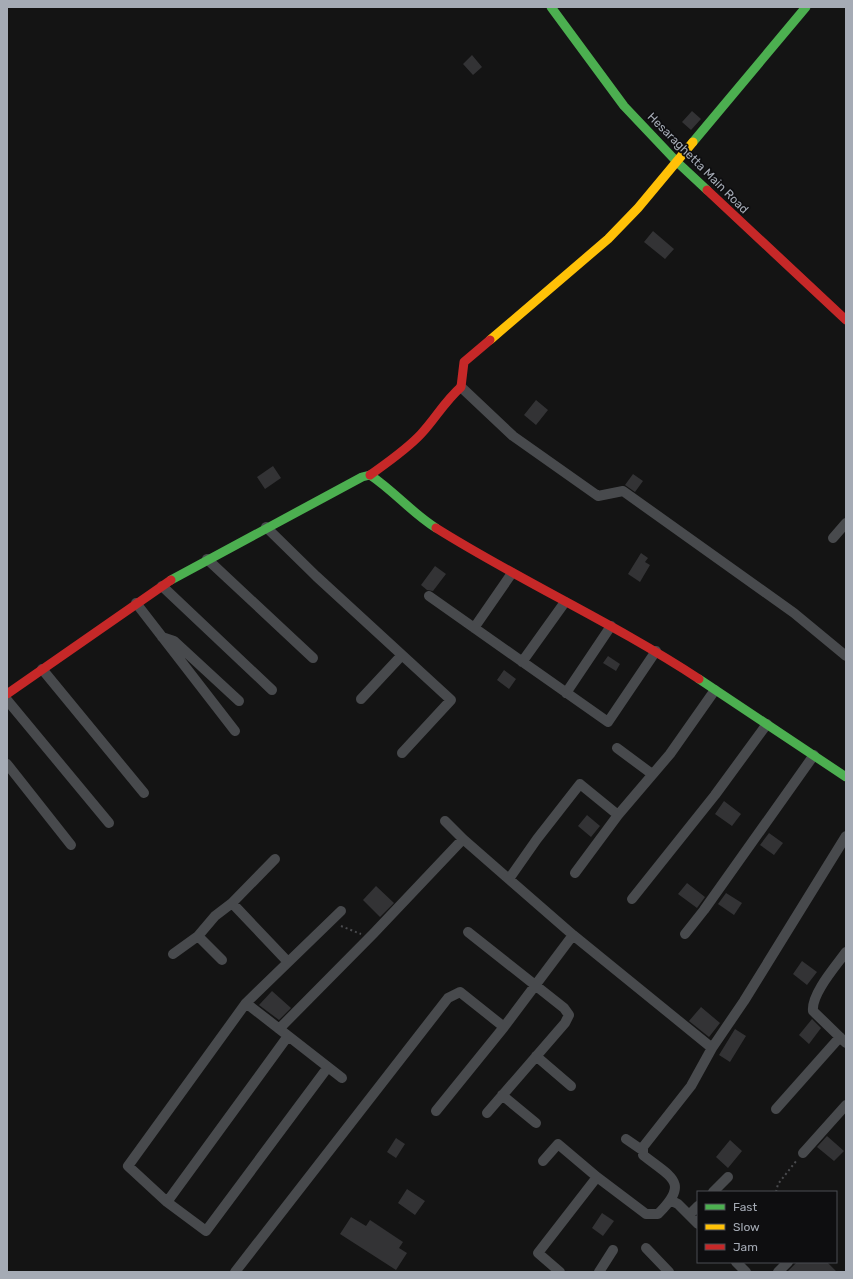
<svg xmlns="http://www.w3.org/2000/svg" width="853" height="1279" viewBox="0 0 853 1279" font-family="Rubik,sans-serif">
	<rect width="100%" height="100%" fill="#141414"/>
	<!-- building -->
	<path fill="#333335" d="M472,55l10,12 -9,8 -10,-11z
		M692,111l9,8 -10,11 -9,-8z
		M653,231l21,18 -9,10 -21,-17z
		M536,400l12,10 -12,15 -12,-10z
		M273,466l8,12 -16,11 -8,-12z
		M633,474l10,7 -8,11 -10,-7z
		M641,553l7,5 -3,4 5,3 -10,17 -12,-8z
		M435,566l11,8 -13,17 -6,-1 -6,-5z
		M608,656l12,8 -4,7 -13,-8z
		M504,670l12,9 -7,10 -12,-9z
		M724,801l17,13 -9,12 -17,-12z
		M587,815l13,11 -9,11 -13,-11z
		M769,833l14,10 -9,12 -14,-10z
		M687,883l18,14 -8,11 -19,-14z
		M376,886l18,17 -14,14 -17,-17z
		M726,893l16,10 -8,12 -16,-11z
		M802,961l15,11 -10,13 -14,-11z
		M272,991l19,17 -12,12 -20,-15z
		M701,1007l19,16 -11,14 -20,-16z
		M812,1019l9,9 -12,16 -10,-9z
		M735,1029l11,7 -16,26 -11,-7z
		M827,1136l17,15 -10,10 -17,-14z
		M396,1138l9,6 -9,14 -9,-6z
		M730,1140l12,11 -14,17 -12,-11z
		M407,1189l18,12 -10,14 -17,-12z
		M602,1213l12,8 -11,15 -11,-8z
		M351,1217l15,9 4,-6 33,22 -4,6 8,5 -11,17 -56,-36z
		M797,1262h30l10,10h-50z"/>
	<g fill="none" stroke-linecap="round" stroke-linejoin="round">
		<!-- path -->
		<path stroke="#4a4b4e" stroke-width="2" stroke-dasharray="2 3" stroke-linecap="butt" d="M341,926l20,8
			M776,1192l2,-8 19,-24"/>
		<!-- street -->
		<path stroke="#484a4d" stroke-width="10" d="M461,387l52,49 85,60 25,-5 171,122 52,43
			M266,527l50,49 135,124 -49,53
			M833,538l13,-15
			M207,559l106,99
			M162,586l110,104
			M429,596l179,126 48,-71
			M136,603l99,128
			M474,628l38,-55
			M162,637l12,4 65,60
			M522,662l43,-60
			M42,669l102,124
			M566,693l45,-67
			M361,699l41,-44
			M7,700l102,123
			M617,748l35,26
			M7,764l64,81
			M445,821l18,18 110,96 139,113
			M575,873l43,-58 52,-61 45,-64
			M509,879l28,-40 43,-55 38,31
			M632,899l83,-104 52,-71
			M232,903l56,59
			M468,932l96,76 5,7 -4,8 -78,90
			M685,934l19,-24 110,-155
			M198,936l24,24
			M846,952c-10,14 -35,42 -33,59l33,32
			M173,954l25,-18 17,-20 17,-13 43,-44
			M246,1003l96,75
			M279,1029l94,-95 90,-95
			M536,1056l35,30
			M328,1067l-122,164 -39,-29 -39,-36 118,-163 95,-92
			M502,1095l34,28
			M776,1109l64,-72
			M436,1111l68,-84 69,-92
			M626,1139l16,11
			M803,1153l43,-48
			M543,1161l15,-17 39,33 49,37h12c32,-32 14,-36 -15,-59v-8l48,-61 21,-38 32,-47 102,-165
			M713,1192l15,-15
			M672,1201l6,3 20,20
			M167,1202l121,-166
			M689,1215l9,-9
			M646,1248l23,24
			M736,1262l10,10
			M235,1272l213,-274 12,-6 44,35
			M560,1272l-22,-19 59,-76
			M599,1272l14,-22
			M778,1272l10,-10"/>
		<!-- fast -->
		<path stroke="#4caf50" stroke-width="9" d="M551,7l73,99 53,56 30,28
			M693,142l113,-135
			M171,580l191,-103 8,-2c24,16 42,38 66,53
			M699,679l147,98"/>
		<!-- slow -->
		<path stroke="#ffc107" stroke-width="9" d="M490,340l118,-101 30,-31 55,-66"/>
		<!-- jam -->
		<path stroke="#c62828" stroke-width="9" d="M707,190l139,130
			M370,475c18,-13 36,-25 51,-41 14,-15 24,-33 40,-47l3,-25 26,-22
			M436,528c86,54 178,95 263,151
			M7,694l164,-114"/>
	</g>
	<g text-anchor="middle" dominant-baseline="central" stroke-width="3.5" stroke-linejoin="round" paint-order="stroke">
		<!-- street labels -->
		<g font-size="12" fill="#a5abb5" stroke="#0e0e10">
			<text transform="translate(698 163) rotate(45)">Hesaraghetta Main Road</text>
		</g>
	</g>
	<!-- border -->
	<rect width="853" height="1279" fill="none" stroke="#a5abb5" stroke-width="16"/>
	<!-- legend -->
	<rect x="697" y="1191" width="140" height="72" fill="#0e0e10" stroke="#4a4d52"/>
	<rect x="705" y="1204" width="20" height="6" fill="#4caf50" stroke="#4a4d52"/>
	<text x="733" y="1211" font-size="12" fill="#a5abb5">Fast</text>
	<rect x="705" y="1224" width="20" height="6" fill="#ffc107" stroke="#4a4d52"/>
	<text x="733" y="1231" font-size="12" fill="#a5abb5">Slow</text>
	<rect x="705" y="1244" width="20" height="6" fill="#c62828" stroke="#4a4d52"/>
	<text x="733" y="1251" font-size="12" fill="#a5abb5">Jam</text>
</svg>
